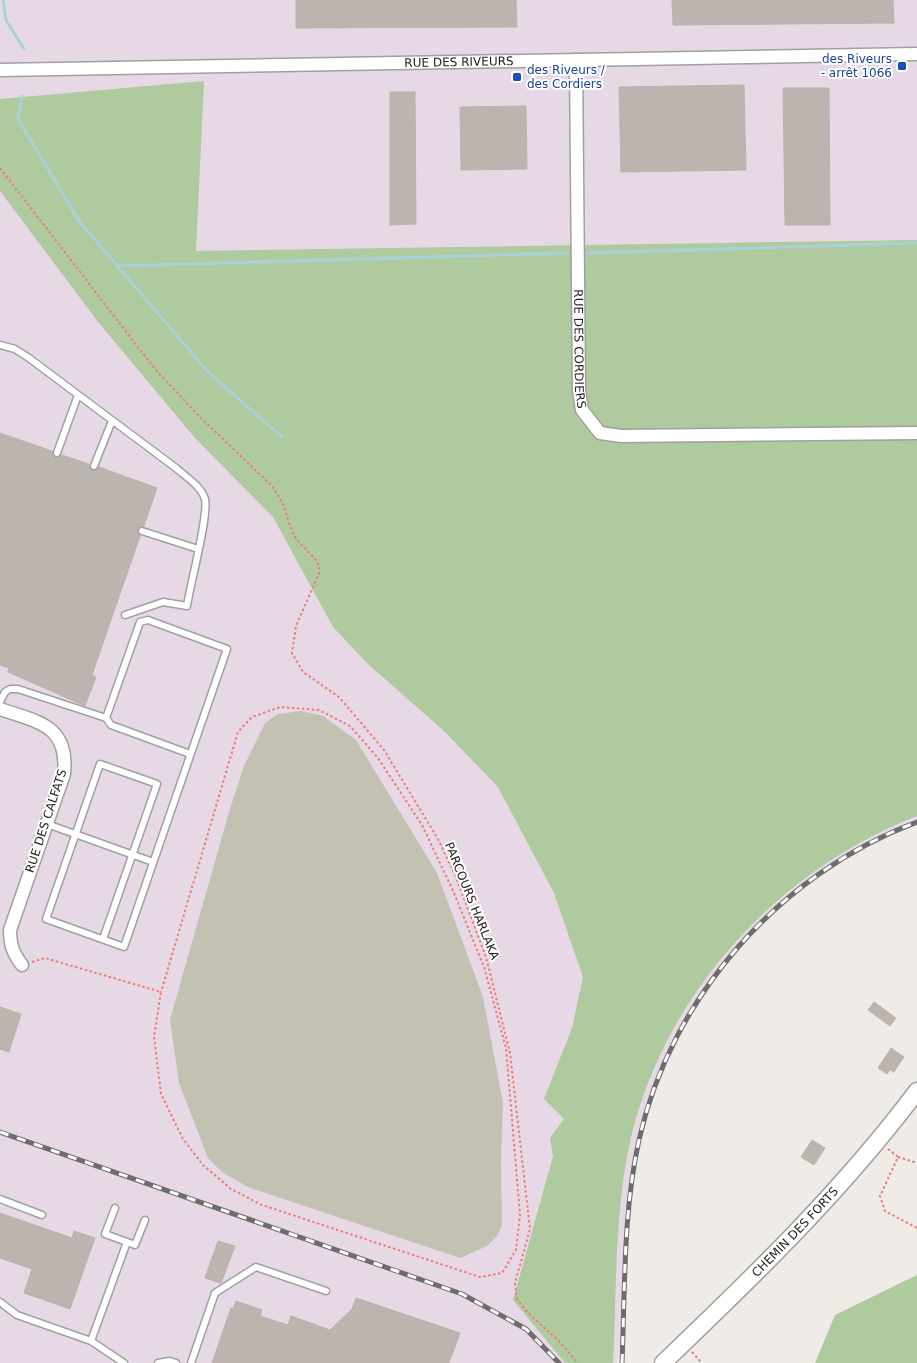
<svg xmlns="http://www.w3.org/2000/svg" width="917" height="1363" viewBox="0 0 917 1363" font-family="'DejaVu Sans',sans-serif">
	<rect width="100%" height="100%" fill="#efebe6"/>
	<!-- industrial -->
	<path fill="#e7d8e5" d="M0,0h917v822l-46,21 -31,17 -30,20 -45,38 -45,50 -22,31 -20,36 -30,73 -9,32 -11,87 -5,100 -6,36h-617z"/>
	<!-- construction -->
	<path fill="#c2c1b2" d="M301,711l22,5 33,24 81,133 46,124 20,106 -2,57 1,65 -5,11 -10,10 -27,12 -210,-70 -27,-15 -15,-15 -29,-75 -9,-63 59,-208 15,-46 21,-43 13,-9z"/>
	<!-- forest -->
	<path fill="#aeca9e" d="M204,81l-8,170 721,-11v576c-137,53 -249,174 -285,317 -18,74 -15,154 -19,230h-48l-52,-63 40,-144 -3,-18 14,-19 -20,-20 28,-71 11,-51 -29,-84 -56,-106 -54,-56 -76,-67 -35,-37 -60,-110 -78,-79 -97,-116 -98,-131v-92z
		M917,1275v88h-102l20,-48z"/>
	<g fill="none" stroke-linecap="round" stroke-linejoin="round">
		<!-- stream -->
		<path stroke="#aad1d9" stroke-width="3" d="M3,0l3,20 18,29
			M22,96l-4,23 61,102 129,151 74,65
			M587,253l330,-10
			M117,266l450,-13"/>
	</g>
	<!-- building -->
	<path fill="#bcb4af" stroke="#bfb2a9" d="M296,0h220l1,27 -221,1z
		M672,0h221l1,23 -221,2z
		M744,85l2,85 -125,2 -2,-85z
		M783,88h46l1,137h-45z
		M390,92h25l1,132 -26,1z
		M526,106l1,63 -66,1 -1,-63z
		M0,433l52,18 4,7 6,-3 27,9 4,7 6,-4 58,21 -13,38 -7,3 3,7 -48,139 4,2 -11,29 -77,-34 1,-4 -9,-3z
		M874,1002l22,16 -6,8 -22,-16z
		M0,1007l21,7 -12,38 -9,-3z
		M891,1048l13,9 -10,15 -4,-2 -3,4 -9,-6z
		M812,1140l13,8 -11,17 -13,-8z
		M0,1213l72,25 2,-7 21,7 -25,71 -46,-16 8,-24 -32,-11z
		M218,1241l17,5 -14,37 -16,-5z
		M356,1298l104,35 -11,30h-237l19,-55 2,1 3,-8 26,9 -2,6 28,9 3,-9 39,14 22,-21z"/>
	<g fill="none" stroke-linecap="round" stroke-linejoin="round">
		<defs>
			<path id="service" d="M0,345l15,4 14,9 147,110c10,9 25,18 29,31 4,16 -15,86 -18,107l-24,-4 -38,13
				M57,453l21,-58
				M94,466l18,-45
				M142,531l56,18
				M0,702l5,-10 5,-3h8l88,29 34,-96 8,-2 79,29 -103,298 -78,-28 54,-155 57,20 -54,155
				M106,718l5,7 79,29
				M47,824l106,38
				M0,1199l42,16
				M127,1242l8,3 10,-25
				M0,1302l17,13 74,26 33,22
				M91,1341l36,-99 -22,-8 10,-26
				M158,1363l12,-2 6,2
				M191,1363l24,-70 41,-26 70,24"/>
			<g id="minor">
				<path id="s1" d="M576,60l3,330 3,20 18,23 21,3 296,-3"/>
				<path id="s2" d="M0,70l917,-16"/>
				<path d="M0,709c38,13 69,16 64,65l-54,156c0,15 3,23 12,35"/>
			</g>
			<g id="tertiary">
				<path id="s3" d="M663,1363c90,-86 179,-172 254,-272"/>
			</g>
		</defs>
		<!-- service casing -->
		<use href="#service" stroke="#a0a0a0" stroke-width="9"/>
		<!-- minor casing -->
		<use href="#minor" stroke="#a0a0a0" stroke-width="15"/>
		<!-- tertiary casing -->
		<use href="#tertiary" stroke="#a0a0a0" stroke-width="19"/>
		<!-- path -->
		<path stroke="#ee7c77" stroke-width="2" stroke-dasharray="2.5 2.5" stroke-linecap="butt" d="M0,168l154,200 45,48 74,71 12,21 3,13 8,18 21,22 3,10 -24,55 -4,27 11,19 36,25 45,53 54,89 17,36 31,82 24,96 20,176 -15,54 2,16 11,14 30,27 20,23
			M32,962l13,-4 116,34 -7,45 7,57 22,45 20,26 28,24 31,16 218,72 22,-4 14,-23 4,-35 -14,-167 -22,-81 -30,-74 -32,-68 -44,-67 -28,-32 -31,-16 -39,-3 -28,10 -14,15 -77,260
			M888,1149l10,8 -18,39 5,15 32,17
			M898,1157l19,6
			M692,1352l10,11"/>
		<!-- service -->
		<use href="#service" stroke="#fff" stroke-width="6"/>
		<!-- minor -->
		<use href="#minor" stroke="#fff" stroke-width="12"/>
		<!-- tertiary -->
		<use href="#tertiary" stroke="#fff" stroke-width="16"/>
		<defs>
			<path id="rail" d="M0,1132l462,162 64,35 33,34
				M622,1363c3,-74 1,-151 17,-223 32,-143 141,-267 278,-318"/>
		</defs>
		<!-- rail casing -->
		<use href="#rail" stroke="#6d6d6d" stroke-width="5"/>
		<!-- rail -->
		<use href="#rail" stroke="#fff" stroke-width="3" stroke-dasharray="9" stroke-linecap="butt"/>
	</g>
	<!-- markers -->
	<g fill="#1a4fb4" stroke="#fff" stroke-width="2">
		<rect x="897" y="61" width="10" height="10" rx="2.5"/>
		<rect x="512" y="72" width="10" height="10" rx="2.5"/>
	</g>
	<g text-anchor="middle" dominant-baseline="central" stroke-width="4" stroke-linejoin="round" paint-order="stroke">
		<!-- transit labels -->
		<g font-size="12" fill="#164399" stroke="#fff" text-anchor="end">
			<text x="892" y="59">des Riveurs<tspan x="892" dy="14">- arrêt 1066</tspan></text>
			<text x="527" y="70" text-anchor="start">des Riveurs /<tspan x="527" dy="14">des Cordiers</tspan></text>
		</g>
		<!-- street labels -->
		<g font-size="12" fill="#1f1f1f" stroke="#fff">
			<text stroke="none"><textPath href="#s2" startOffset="459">RUE DES RIVEURS</textPath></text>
			<text stroke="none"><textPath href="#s1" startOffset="289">RUE DES CORDIERS</textPath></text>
			<text transform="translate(46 821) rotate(-72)">RUE DES CALFATS</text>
			<text transform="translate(472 901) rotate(68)">PARCOURS HARLAKA</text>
			<text stroke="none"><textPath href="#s3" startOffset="186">CHEMIN DES FORTS</textPath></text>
		</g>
	</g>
</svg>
